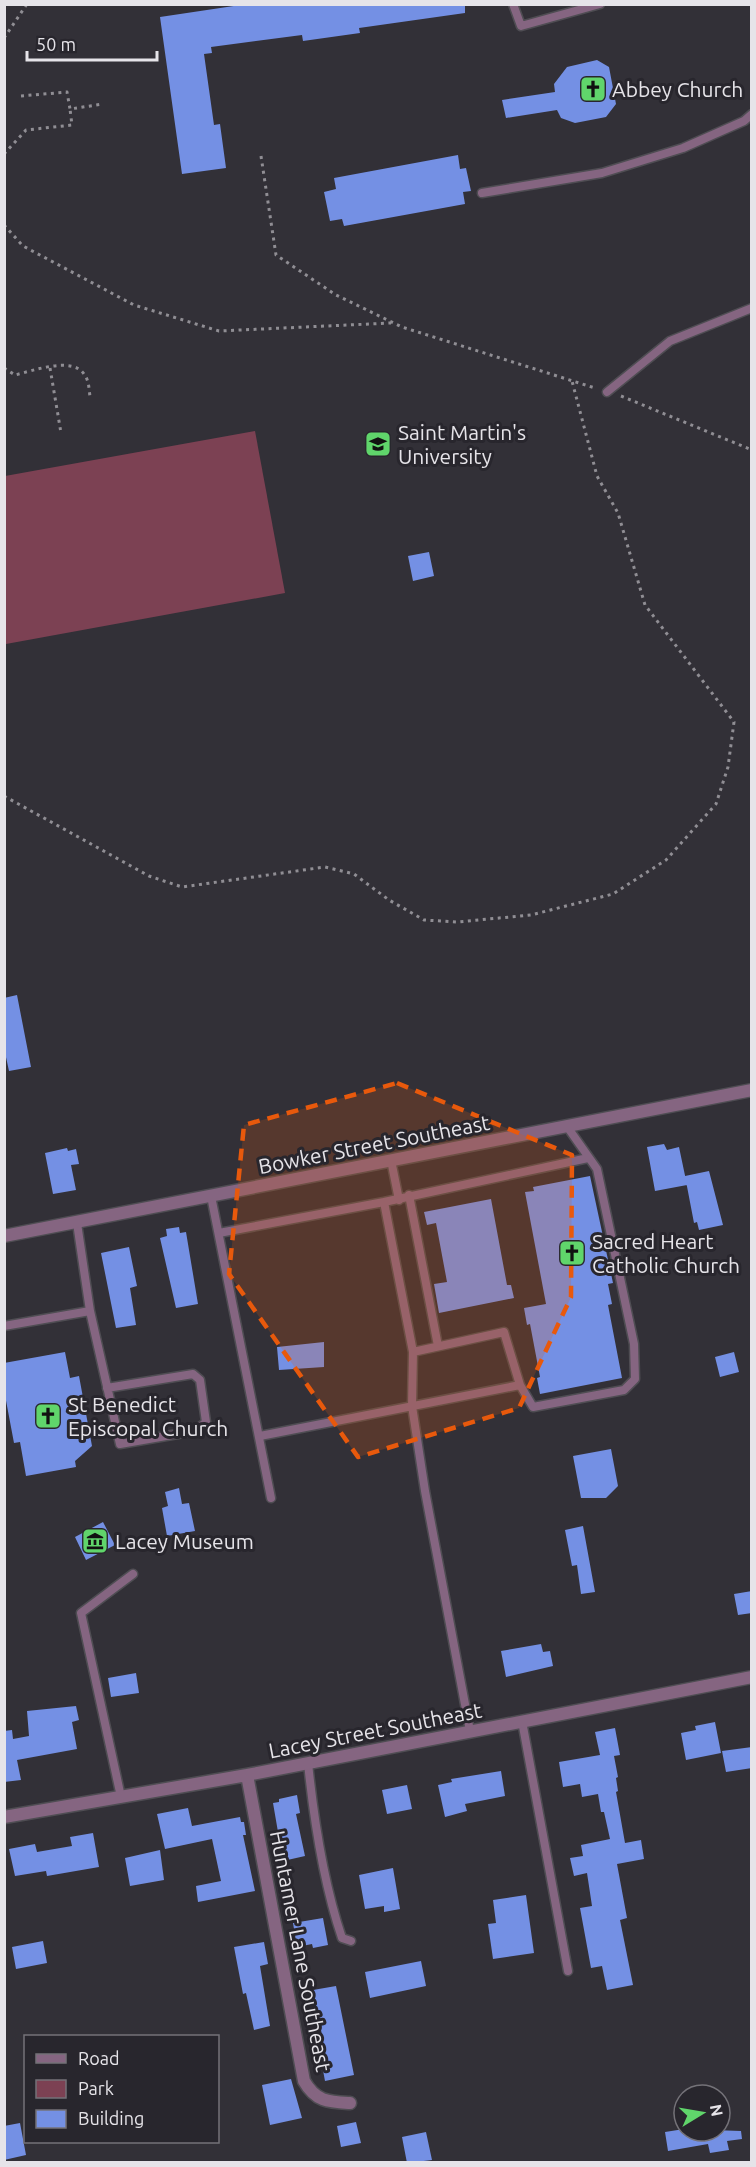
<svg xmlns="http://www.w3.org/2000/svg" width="756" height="2167" viewBox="0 0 756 2167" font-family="Ubuntu,sans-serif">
	<rect width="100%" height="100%" fill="#323037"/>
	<!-- green -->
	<path fill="#7c4153" d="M255,431l30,162 -279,51 -1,-168z"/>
	<!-- building -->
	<path fill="#7490e4" d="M247,4h218v9l-106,15 1,5 -57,8 -1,-6 -91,12 1,6 -8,1 10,71 6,-1 6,44 -44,6 -22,-157z
		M597,60l12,7 7,37 -10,13 -31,6 -14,-5 -4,-8 -51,8 -4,-18 53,-8 -1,-8 13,-17z
		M458,155l2,14 6,-1 5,23 -8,1 2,12 -121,22 -2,-7 -12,2 -6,-29 12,-3 -2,-11z
		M429,552l5,24 -21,5 -5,-25z
		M17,995l14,72 -22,4 -5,-23v-50z
		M664,1144l3,6 12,-3 8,38 -32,6 -8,-44z
		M67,1148l1,3 8,-2 3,15 -8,1 5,25 -23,4 -8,-41z
		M709,1171l14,54 -24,5 -2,-8 -3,1 -9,-47z
		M590,1176l23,107 -5,1 4,20 -4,1 14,73 -82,16 -3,-16 3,-1 -10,-53 -3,1 -3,-17 22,-4 -21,-112 9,-1 -1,-4z
		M491,1199l16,86h4l3,13 -75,15 -5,-29 13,-2 -11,-59 -9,2 -3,-13z
		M179,1227l1,6 6,-1 12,72 -22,4 -16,-70 7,-2 -1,-7z
		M129,1247l8,39 -7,2 6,37 -20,3 -15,-75z
		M324,1342v25l-45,3 -2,-23z
		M65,1352l5,26 9,-2 13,70 -17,15 1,6 -50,9 -6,-34 -6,1 -10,-53v-27z
		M734,1352l5,20 -19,5 -5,-20z
		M611,1449l7,37 -12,12h-25l-8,-42z
		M179,1488l3,16 7,-1 6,28 -28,5 -5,-28 6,-2 -3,-14z
		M103,1522l12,23 -29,15 -11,-23z
		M583,1526l12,66 -14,2 -4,-29 -5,1 -7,-36z
		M752,1591v22l-14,2 -4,-21z
		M541,1644l2,8 7,-1 3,15 -47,11 -5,-26z
		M136,1673l3,20 -28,4 -3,-19z
		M76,1706l3,14 -7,2 5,27 -60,11 4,20 -17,2v-51l8,-1 1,9 16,-3 -2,-25z
		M715,1722l6,31 -35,7 -5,-27 15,-3 -1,-4z
		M615,1728l5,27 -6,1 4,21 -2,1 2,13 -2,1 9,51 16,-3 3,19 -27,5 10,54 -7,2 13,65 -26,5 -5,-24 -11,2 -11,-60 12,-2 -5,-33 -13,3 -4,-18 13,-2 -2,-11 29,-6 -6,-27h-3l-3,-18 -16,3 -2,-13 -17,3 -4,-25 41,-7 -5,-23z
		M752,1747v21l-26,4 -4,-21z
		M501,1771l4,25 -40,8 2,7 -22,6 -7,-32 14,-3 -1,-3z
		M407,1785l5,24 -25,5 -5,-24z
		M297,1795l3,18 -4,1 9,42 -22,5 -10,-58 6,-1v-3z
		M188,1808l4,18 48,-9 1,5h3l2,13h-3l12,56 -57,11 -2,-16 25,-5 -9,-42 -47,10 -8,-35z
		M93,1833l6,34 -52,9 -1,-5 -31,5 -6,-27 26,-5 2,8 35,-6 -2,-9z
		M160,1850l4,30 -34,6 -5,-28z
		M393,1868l7,41 -16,3v-6l-19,3 -6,-34z
		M526,1895l8,58 -41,6 -5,-35 8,-1 -3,-23z
		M323,1918l5,27 -15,3 -1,-4 -15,3 -4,-24z
		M43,1941l4,22 -31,6 -4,-22z
		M264,1942l4,22 -8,2 10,60 -16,4 -8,-37 -3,1 -9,-47z
		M421,1961l5,25 -56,12 -5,-26z
		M336,1986l18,89 -29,6 -3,-16 -4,1 -5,-23 10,-3 -10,-50z
		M291,2079l11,39 -32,7 -8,-40z
		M356,2122l5,21 -20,4 -4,-21z
		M20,2123l6,32 -22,5v-34z
		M684,2129l57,2 1,8 -15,2 2,9 -19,3 -2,-9 -40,7 -3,-19z
		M426,2132l6,28 -25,3 -5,-26z"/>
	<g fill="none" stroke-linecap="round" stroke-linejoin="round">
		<defs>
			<path id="lane" d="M513,4l8,22 79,-22
				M482,193l120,-20 81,-25 61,-27 8,-7
				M607,392l63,-51 82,-33
				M391,1160l8,40
				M409,1195l29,151
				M211,1196l60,302
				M77,1223l13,88 30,133 75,-13 11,-9 -6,-42 -7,-6 -86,14
				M219,1233l165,-31
				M4,1326l86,-15
				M520,1385l13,22 91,-17 11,-11 -1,-35 -37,-175 -31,-44
				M260,1436l260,-51 -16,-53 -91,20
				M522,1721l46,250
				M470,1731l-45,-240 -13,-85 1,-54 -29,-150 204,-44
				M308,1763c6,58 15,119 34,175l9,3
				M121,1797l-40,-184 52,-39"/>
			<path id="street" d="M4,1236l748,-146
				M247,1775l57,306c12,21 25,21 46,22
				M4,1817l243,-42 505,-98"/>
		</defs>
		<!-- lane casing -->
		<use href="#lane" stroke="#4f4d53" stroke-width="11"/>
		<!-- street casing -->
		<use href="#street" stroke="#4f4d53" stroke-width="15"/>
		<!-- path -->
		<path stroke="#908e94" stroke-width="3" stroke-dasharray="3 4.5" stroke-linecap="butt" d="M4,38l23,-34
			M21,96l46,-4 3,17 33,-5
			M4,154l22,-24 46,-5 -2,-16
			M261,156l15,99 60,40 66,32 193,61
			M4,225l19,21 111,59 85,26 172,-8
			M4,368l11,7c17,-4 57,-19 69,-1 5,6 5,15 6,23
			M50,368l11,65
			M621,396l131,54
			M4,796l145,80 33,11 143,-20 29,7 35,26 35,20 33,2 74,-7 82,-21 53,-34 50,-56 12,-37 6,-45 -89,-117 -27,-92 -21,-37 -25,-95"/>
		<!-- lane -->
		<use href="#lane" stroke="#856581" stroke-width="8"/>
		<!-- street -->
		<use href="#street" stroke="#856581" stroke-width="12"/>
	</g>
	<!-- marked area -->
	<path fill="#e8590c" fill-opacity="0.2" stroke="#e8590c" stroke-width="4.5" stroke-dasharray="12 8" stroke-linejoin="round" d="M397,1083l175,72 -1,142 -52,111 -161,49 -129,-183 15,-149z"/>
	<!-- icons -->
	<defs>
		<symbol id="church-square" viewBox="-11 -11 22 22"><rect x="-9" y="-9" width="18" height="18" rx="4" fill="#60d56b" stroke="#28262d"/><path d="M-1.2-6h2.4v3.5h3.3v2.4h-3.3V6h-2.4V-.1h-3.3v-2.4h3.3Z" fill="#111"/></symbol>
		<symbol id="university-square" viewBox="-11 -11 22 22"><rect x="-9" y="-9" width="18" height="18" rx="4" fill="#60d56b" stroke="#28262d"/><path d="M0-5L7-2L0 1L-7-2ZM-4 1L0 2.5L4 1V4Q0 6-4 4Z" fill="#111"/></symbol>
		<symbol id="museum-square" viewBox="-11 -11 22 22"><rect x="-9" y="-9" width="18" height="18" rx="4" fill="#60d56b" stroke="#28262d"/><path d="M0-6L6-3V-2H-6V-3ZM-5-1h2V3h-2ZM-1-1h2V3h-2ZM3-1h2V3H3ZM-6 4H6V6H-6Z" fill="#111"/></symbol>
	</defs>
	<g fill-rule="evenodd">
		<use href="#church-square" x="578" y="74" width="30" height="30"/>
		<use href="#university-square" x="363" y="429" width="30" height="30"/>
		<use href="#church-square" x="557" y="1238" width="30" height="30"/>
		<use href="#church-square" x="33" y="1401" width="30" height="30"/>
		<use href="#museum-square" x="80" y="1526" width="30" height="30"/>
	</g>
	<g text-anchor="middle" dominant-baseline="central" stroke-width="6" stroke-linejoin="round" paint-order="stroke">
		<!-- poi labels -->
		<g font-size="21" fill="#e6e4e9" stroke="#28262d" text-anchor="start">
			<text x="612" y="89">Abbey Church</text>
			<text x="398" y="432">Saint Martin's<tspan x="398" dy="24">University</tspan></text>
			<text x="592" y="1241">Sacred Heart<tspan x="592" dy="24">Catholic Church</tspan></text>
			<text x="68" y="1404">St Benedict<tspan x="68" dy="24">Episcopal Church</tspan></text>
			<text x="115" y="1541">Lacey Museum</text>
		</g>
		<!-- street labels -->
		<g font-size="21" fill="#e6e4e9" stroke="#28262d">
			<text transform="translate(374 1144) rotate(-11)">Bowker Street Southeast</text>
			<text transform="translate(375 1730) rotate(-11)">Lacey Street Southeast</text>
			<text transform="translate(301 1951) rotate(79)">Huntamer Lane Southeast</text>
		</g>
	</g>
	<!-- border -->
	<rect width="756" height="2167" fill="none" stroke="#e6e4e9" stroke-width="12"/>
	<!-- legend -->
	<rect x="24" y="2035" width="195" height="108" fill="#28262d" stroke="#747278" stroke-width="1.5"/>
	<rect x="36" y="2054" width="30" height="9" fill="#856581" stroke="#747278" stroke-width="1.5"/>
	<text x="78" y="2065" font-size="18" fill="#e6e4e9">Road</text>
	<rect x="36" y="2080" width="30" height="18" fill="#7c4153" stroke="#747278" stroke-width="1.5"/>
	<text x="78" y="2095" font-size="18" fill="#e6e4e9">Park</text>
	<rect x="36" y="2110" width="30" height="18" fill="#7490e4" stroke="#747278" stroke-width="1.5"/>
	<text x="78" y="2125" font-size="18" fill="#e6e4e9">Building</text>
	<!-- north arrow -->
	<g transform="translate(702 2113) rotate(79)"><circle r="28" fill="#28262d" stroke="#747278" stroke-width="1.5"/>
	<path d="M0-4.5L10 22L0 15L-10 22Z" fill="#60d56b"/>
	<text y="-9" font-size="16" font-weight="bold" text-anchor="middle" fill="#e6e4e9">N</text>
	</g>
	<!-- scale -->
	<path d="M27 51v9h130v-9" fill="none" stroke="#e6e4e9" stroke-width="3"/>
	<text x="36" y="51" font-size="18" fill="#e6e4e9" stroke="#28262d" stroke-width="4.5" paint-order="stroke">50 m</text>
</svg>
